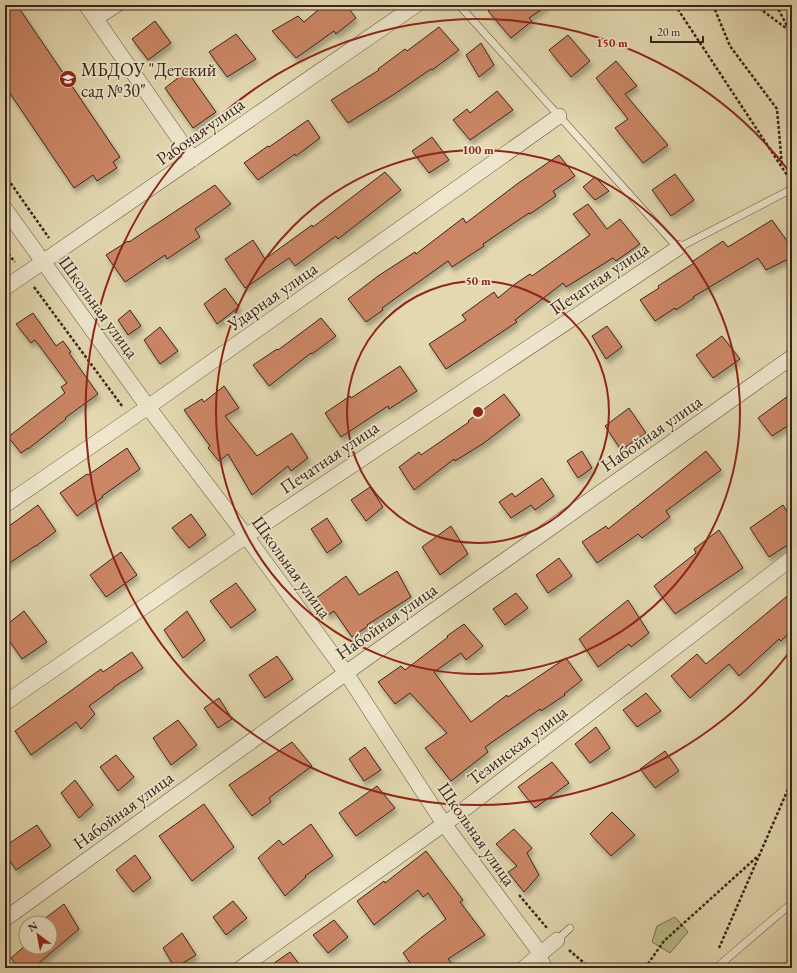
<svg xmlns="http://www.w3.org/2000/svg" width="797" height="973" viewBox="0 0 797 973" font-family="'EB Garamond',serif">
	<defs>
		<filter id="shadow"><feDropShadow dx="2.5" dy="4.5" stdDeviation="2" flood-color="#0004"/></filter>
	</defs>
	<rect width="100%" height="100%" fill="#e3d8b0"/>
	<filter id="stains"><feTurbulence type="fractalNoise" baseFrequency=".005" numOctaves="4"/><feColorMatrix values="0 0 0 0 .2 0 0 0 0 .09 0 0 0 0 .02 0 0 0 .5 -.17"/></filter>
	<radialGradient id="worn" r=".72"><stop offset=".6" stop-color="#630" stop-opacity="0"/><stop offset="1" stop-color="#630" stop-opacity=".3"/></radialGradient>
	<!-- green -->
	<path fill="#b9bd88" stroke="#7a7052" d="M675,917l13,15 -18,21 -18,-11 5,-16z"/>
	<!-- building -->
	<path fill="#cb8665" stroke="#3a241c" filter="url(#shadow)" d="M17,5l103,152 -7,5 4,6 -20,13 -4,-6 -19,13 -69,-102v-73z
		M324,5h22l10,13 -20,16 -2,-3 -38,27 -24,-27 26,-15 6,6z
		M495,5h53l-19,13 3,3 -21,17 -23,-27z
		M155,21l16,22 -23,17 -16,-21z
		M439,27l20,23 -27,20 -1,-1 -35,24 -48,30 -17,-23 48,-30 -1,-1 27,-20 2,2z
		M236,34l20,25 -29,18 -18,-25z
		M568,35l22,26 -19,16 -22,-27z
		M481,43l13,22 -15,12 -13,-22z
		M616,61l21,25 -12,8 43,51 -25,18 -28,-35 13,-9 -32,-41z
		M187,71l29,41 -23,16 -28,-40z
		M497,91l16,19 -43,30 -17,-20 14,-11 3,4z
		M308,120l12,18 -24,18 -1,-2 -37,26 -14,-17 24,-17 1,1z
		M432,137l17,23 -20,13 -17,-22z
		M559,155l16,21 -22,15 3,5 -26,18 -1,-1 -46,31 1,2 -32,21 -4,-6 -66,47 1,2 -17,12 -18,-23 30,-23 37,-24 1,2 47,-36 3,5 51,-39z
		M385,172l16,18 -63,49 -2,-3 -41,30 -6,-8 -44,30 -20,-29 28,-19 12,19 47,-34 1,2z
		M675,174l19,26 -23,16 -19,-26z
		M595,177l14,14 -14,9 -12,-13z
		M215,185l16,19 -36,25 5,8 -33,22 -2,-4 -40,27 -19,-27 22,-14 1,1z
		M588,204l19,25 13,-10 20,25 -24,17 -3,-3 -47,29 -3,-4 -48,37 2,2 -71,47 -17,-25 37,-24 -4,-5 32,-23 4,6 17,-14 15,-10 2,2 58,-41 -17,-21z
		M772,220l20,28v9l-26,13 -8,-12 -65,39 1,1 -18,12 -1,-2 -20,13 -15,-21 19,-12 -1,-2 36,-23 -1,-2 30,-20 5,6z
		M225,288l14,19 -22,17 -13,-20z
		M130,310l11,16 -13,9 -10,-15z
		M33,313l23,33 7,-5 8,11 -2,1 29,41 -33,24 1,1 -38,30v-1l-7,5 -13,-16 57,-44 -4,-6 6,-4 -32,-43 -4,3 -15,-19z
		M321,318l15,18 -24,18 -1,-1 -42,33 -16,-21 24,-16 1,1z
		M607,326l15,21 -16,12 -14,-23z
		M160,327l18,24 -18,13 -16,-24z
		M722,336l18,23 -27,19 -17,-23z
		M400,366l17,25 -28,18 -1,-3 -47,31 -16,-24 25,-17 1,2z
		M224,386l15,22 -14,8 32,40 35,-23 16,25 -17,13 -3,-5 -36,29 -24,-41 -9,7 -11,-13 2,-2 -26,-36 18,-11 2,3z
		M792,393v30l-20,13 -14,-18z
		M504,394l16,21 -36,28 -29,18 -1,-2 -40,31 -15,-23 20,-15 2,3 48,-33 -1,-1z
		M629,408l17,25 -25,17 -16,-24z
		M127,448l13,21 -38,27 1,1 -26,19 -17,-23 27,-19 1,1z
		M582,451l10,17 -14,10 -11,-17z
		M706,451l15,19 -55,41 4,6 -28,21 -4,-4 -41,29 -15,-21 24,-16 2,3z
		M542,478l12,18 -19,14 -4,-5 -20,13 -12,-16 13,-9 3,4z
		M370,487l13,20 -17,14 -15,-21z
		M38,505l18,26 -20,15h-1l-30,20v-37z
		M783,505l9,15v22l-23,15 -19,-29z
		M191,514l15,21 -17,13 -17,-20z
		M327,518l15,24 -15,11 -16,-24z
		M451,526l17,28 -28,21 -18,-28z
		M719,530l24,38 -68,46 -21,-28 42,-33 -2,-4z
		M121,552l16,23 -31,22 -16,-22z
		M559,558l13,18 -24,17 -12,-18z
		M397,571l14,26 -44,28 1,1 -16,11 -18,-26 -6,4 -12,-17 30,-22 13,19z
		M236,583l20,27 -25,18 -21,-27z
		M792,592v38l-11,11 -2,-2 -40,37 -10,-12 -39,34 -19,-22 26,-22 9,10z
		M516,593l12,15 -23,17 -12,-16z
		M628,600l21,33 -18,14 -2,-3 -31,23 -19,-28z
		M24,611l23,31 -25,17 -17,-24v-9z
		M187,611l18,29 -22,18 -19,-28z
		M464,624l19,22 -17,14 -5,-7 -27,19 37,50 36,-27 1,2 58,-39 16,22 -18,14 1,1 -24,16 -1,-2 -55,38 3,5 -37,29 -26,-33 22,-15 -37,-40 -15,11 -17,-22 23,-16 4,4 43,-33 -1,-1z
		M132,652l11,16 -29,19v1l-25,18 6,8 -14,15 -5,-7 -45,33 -16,-24 86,-62 2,3z
		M277,656l16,23 -28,19 -16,-23z
		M646,693l15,18 -24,16 -14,-17z
		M219,698l13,21 -14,9 -14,-20z
		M178,720l19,25 -26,20 -18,-27z
		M596,727l14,21 -20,15 -15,-19z
		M292,742l20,24 -43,32 2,4 -19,14 -23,-31z
		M365,747l16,23 -17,11 -15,-22z
		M665,751l14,20 -24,17 -15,-19z
		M116,755l18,22 -16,14 -18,-24z
		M552,762l17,21 -34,25 -17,-21z
		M75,780l18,25 -14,13 -18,-25z
		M377,786l18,22 -39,28 -17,-23z
		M204,804l30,43 -42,34 -33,-45z
		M612,812l23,23 -24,21 -21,-22z
		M311,824l22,32 -28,20 1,1 -21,19 -27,-38 21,-18 4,5z
		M37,825l14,21 -35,24 -11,-16v-8z
		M514,829l18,19 -5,5 12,22 -15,17 -16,-20 9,-6 -21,-22z
		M426,851l37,49 -3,2 25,33 -37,24 8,9h-42l-11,-15 19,-16 24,-18 -18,-26 -5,4 -5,-7 -44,35 -17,-24 27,-20 1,2z
		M135,855l16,23 -18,14 -17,-22z
		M233,901l14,17 -21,17 -13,-18z
		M64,904l15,25 -46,39h-15l-7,-10 15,-13v2h24l1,-24h-12z
		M334,920l14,17 -20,16 -15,-18z
		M182,933l14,22 -21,13 -12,-20z
		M290,952l12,16h-35z"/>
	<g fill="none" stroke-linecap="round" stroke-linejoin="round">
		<defs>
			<path id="lane" d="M459,5l219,243 114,-59
				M557,940l13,-12
				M541,954l9,14
				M716,968l76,-65"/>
			<path id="street" d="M86,5l107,154
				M96,18l20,-13
				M5,209l143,198 98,129 100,137 98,151 97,130
				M5,288l411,-283
				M5,505l143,-98 411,-291
				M5,703l241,-167 432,-288
				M5,919l352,-254 435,-308
				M241,968l213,-151 338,-259
				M524,968l33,-28"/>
		</defs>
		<!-- lane casing -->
		<use href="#lane" stroke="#645141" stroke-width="8"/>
		<!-- street casing -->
		<use href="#street" stroke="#645141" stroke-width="16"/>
		<!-- path -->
		<path stroke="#3a241c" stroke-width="2.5" stroke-dasharray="3 2" stroke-linecap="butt" d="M675,5l114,173
			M713,5l17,41 47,63 5,57
			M755,5l35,26
			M776,5l16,30
			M5,175l44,63
			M5,250l10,12
			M34,287l88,119
			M519,895l28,33
			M719,948l73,-168
			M569,950l21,18
			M645,968l19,-27 94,-85"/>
		<!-- lane -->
		<use href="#lane" stroke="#ede6cc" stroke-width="7"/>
		<!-- street -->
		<use href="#street" stroke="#ede6cc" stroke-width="15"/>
	</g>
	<!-- distance rings -->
	<g fill="none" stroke="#8f2418" stroke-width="2">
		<circle cx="478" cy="412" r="131"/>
		<circle cx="478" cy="412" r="262"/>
		<path d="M792 649A393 393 0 1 1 792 175"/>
	</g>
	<!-- icons -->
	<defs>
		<symbol id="school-disc" viewBox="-11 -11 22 22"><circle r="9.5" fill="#8f2418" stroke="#ede6cc"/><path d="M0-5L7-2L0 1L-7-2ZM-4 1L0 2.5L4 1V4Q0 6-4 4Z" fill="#fff"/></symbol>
	</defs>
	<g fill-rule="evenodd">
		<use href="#school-disc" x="58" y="69" width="20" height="20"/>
	</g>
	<g text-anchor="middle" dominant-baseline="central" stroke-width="3.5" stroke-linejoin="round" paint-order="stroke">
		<!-- poi labels -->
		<g font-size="18" fill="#3a241c" stroke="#ede6cc" text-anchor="start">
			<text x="81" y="69">МБДОУ "Детский<tspan x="81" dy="21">сад №30"</tspan></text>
		</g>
		<!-- street labels -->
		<g font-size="18" fill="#3a241c" stroke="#ede6cc">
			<text transform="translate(200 131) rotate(-35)">Рабочая улица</text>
			<text transform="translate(599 278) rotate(-34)">Печатная улица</text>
			<text transform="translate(272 296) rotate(-35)">Ударная улица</text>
			<text transform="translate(99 307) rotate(54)">Школьная улица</text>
			<text transform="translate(651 433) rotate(-35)">Набойная улица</text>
			<text transform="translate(329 457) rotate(-34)">Печатная улица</text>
			<text transform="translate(292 567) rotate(54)">Школьная улица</text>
			<text transform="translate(386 621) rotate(-35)">Набойная улица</text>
			<text transform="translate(517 745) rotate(-37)">Тезинская улица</text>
			<text transform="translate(123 810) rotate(-36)">Набойная улица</text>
			<text transform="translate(477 834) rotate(55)">Школьная улица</text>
		</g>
	</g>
	<circle cx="478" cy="412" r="6" fill="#8f2418" stroke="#ede6cc" stroke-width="2"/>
	<g font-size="12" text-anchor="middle" font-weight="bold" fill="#8f2418" stroke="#ede6cc" stroke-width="3.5" stroke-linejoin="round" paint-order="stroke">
		<text x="612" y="47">150 m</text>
		<text x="478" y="154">100 m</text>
		<text x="478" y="285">50 m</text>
	</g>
	<!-- margin -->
	<rect width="797" height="973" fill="none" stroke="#e3d8b0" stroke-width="20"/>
	<rect x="6" y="6" width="785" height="961" fill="none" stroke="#3a241c" stroke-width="2"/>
	<rect x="10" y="10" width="777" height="953" fill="none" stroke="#3a241c"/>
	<!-- north arrow -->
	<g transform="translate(38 935) rotate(328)"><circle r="19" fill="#ede6cc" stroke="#a59886"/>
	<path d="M0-3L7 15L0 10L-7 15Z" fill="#8f2418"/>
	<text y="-6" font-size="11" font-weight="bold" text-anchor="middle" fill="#3a241c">N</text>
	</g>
	<!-- scale -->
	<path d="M651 36v6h52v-6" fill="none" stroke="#3a241c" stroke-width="2"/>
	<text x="657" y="36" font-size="12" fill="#3a241c" stroke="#ede6cc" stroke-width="3" paint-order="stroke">20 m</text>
	<rect width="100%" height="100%" filter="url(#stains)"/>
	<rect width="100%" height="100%" fill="url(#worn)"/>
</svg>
